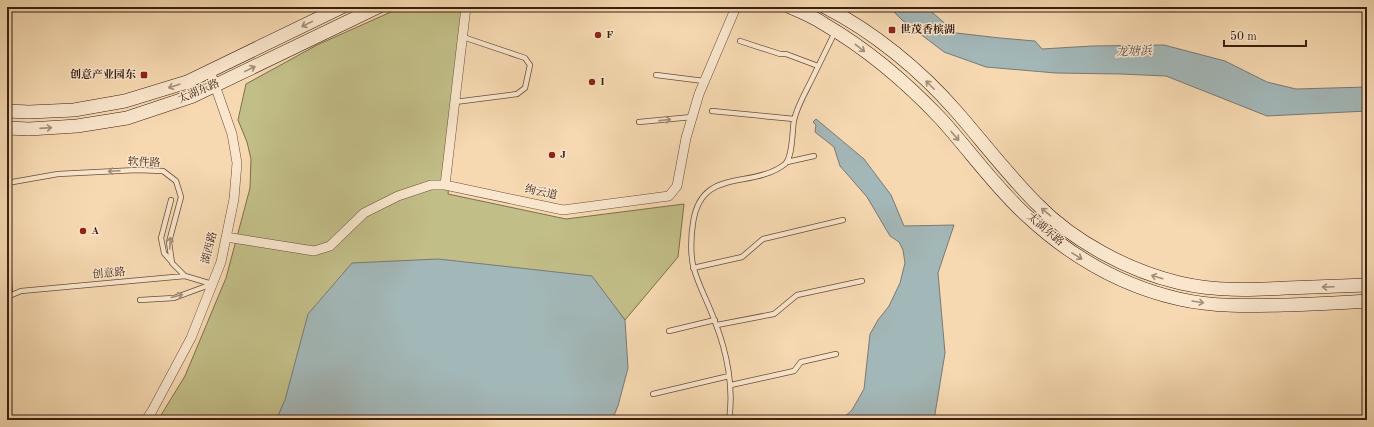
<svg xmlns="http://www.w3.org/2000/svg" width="1374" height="427" viewBox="0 0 1374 427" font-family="'Old Standard TT','Noto Serif SC',serif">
	<rect width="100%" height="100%" fill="#f6d9b1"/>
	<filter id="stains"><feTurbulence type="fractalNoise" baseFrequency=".005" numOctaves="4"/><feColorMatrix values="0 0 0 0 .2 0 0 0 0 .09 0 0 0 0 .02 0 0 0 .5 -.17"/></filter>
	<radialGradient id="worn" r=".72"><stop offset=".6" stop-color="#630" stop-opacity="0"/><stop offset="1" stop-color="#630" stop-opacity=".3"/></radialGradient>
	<!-- green -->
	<path fill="#c2be87" stroke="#7e6e4c" d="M402,7h67l-21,187 118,25 118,-15 -6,53 -53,63 -34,-44 -306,125 -9,19h-118l27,-44 41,-98 24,-90 1,-29 -4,-17 -9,-22 8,-36 71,-39z"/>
	<!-- water -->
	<path fill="#a2b7b7" stroke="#787a75" d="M889,7h37l30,26 44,5 35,3 7,8 50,-3 72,-1 61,16 42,21 29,7 71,-2v24l-100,5 -101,-40 -45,-2 -65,-1 -70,-6 -42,-15 -42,-32z
		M816,119l48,40 27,36 13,31 50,-1 -16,48 7,80 -11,67h-93l11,-10 12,-21 6,-55 8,-14 11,-14 11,-23 5,-20 -2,-13 -4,-8 -9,-6 -23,-39 -27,-31 -6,-19 -19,-15 1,-7 -3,-3z
		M438,259l154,17 33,44 3,48 -10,38 -6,14h-336l9,-20 23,-86 44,-51z"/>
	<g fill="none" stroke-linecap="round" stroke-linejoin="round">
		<defs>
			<path id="lane" d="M740,41l40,13h6l32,12
				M656,75l48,6
				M455,102l62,-8 8,-6 5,-23 -5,-7 -62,-21
				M712,111l82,8
				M639,122l53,-5
				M787,162l27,-6
				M7,183l51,-9 79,-4 26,1 13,10 5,16 -12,45 3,21 13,13
				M7,242l3,53
				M171,261l-7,-8 -3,-15 10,-38
				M693,268l49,-11 21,-18 80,-19
				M7,297l14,-6 164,-15 27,8
				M140,300l34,-2 38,-14
				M717,325l57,-11 23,-19 65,-14
				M669,331l46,-11
				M731,385l63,-14 7,-9 35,-8
				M653,394l76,-18
				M729,420c5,-32 -2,-68 -14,-98 -6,-18 -16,-35 -21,-53 -4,-13 -3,-34 -1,-46 8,-57 59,-33 92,-59 8,-7 7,-33 9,-44 3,-13 11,-27 17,-39 8,-16 16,-33 24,-49"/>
			<path id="street" d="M445,185l21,-178
				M226,237l88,14 16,-5 34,-33 34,-17 33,-11h14l118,25 106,-14 8,-10 9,-48 13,-44 37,-87
				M146,420l6,-9 39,-73 30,-76 13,-63 3,-36 -5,-29 -22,-63"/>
			<path id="secondary" d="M790,7c12,5 24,10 34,17 43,25 83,59 117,95 29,32 54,68 86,97 43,40 95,70 152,83 35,8 70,7 106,6 27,-1 55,-2 82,-4
				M825,7c49,25 95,63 131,104 27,31 52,64 81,93 37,38 92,67 143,79 35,8 70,7 106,5 27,-1 54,-2 81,-3
				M7,111l22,1 45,-2 51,-9 62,-19 155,-75
				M7,128l22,1 48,-3 50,-8 66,-22 185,-89"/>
		</defs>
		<!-- lane casing -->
		<use href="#lane" stroke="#694e39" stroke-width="6"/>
		<!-- street casing -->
		<use href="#street" stroke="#694e39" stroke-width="10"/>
		<!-- secondary casing -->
		<use href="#secondary" stroke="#3a1f11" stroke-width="14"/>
		<!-- lane -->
		<use href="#lane" stroke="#f9e6cc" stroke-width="4.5"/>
		<!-- street -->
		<use href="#street" stroke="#f9e6cc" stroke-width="9"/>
		<!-- secondary -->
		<use href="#secondary" stroke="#f9e6cc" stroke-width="13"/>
	</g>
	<!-- one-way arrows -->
	<defs><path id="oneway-shaft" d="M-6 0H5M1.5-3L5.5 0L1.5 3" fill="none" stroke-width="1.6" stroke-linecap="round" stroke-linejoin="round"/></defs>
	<g stroke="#a38c78">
		<use href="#oneway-shaft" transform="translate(307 24) rotate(154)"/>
		<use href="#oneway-shaft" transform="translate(860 48) rotate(38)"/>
		<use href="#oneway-shaft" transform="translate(250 69) rotate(-26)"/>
		<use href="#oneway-shaft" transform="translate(930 85) rotate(-135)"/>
		<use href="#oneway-shaft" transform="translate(174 86) rotate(162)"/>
		<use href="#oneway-shaft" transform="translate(665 120) rotate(-6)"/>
		<use href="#oneway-shaft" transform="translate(46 128) rotate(-4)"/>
		<use href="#oneway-shaft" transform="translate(955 136) rotate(49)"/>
		<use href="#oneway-shaft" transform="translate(114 171) rotate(177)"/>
		<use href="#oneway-shaft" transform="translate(1046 212) rotate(-140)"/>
		<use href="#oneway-shaft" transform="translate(170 243) rotate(-87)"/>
		<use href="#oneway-shaft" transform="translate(1077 256) rotate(31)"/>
		<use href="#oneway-shaft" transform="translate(1157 277) rotate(-163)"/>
		<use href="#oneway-shaft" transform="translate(1328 287) rotate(178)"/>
		<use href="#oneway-shaft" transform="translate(177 296) rotate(-15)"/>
		<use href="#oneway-shaft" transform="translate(1198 302) rotate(9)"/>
	</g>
	<!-- markers -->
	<g fill="#8f2418" stroke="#f9e6cc" stroke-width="1.5">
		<rect x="888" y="26" width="8" height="8" rx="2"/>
		<circle cx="598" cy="35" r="4"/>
		<rect x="140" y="71" width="8" height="8" rx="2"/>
		<circle cx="592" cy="82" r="4"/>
		<circle cx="552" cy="155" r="4"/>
		<circle cx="83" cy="231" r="4"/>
	</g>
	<g text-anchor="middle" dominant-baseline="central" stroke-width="3" stroke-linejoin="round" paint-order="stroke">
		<!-- poi labels -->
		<g font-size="11" font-weight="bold" fill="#3a1f11" stroke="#f9e6cc" text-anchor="start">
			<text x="900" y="30">世茂香槟湖</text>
			<text x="606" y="35">F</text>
			<text x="136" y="75" text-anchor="end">创意产业园东</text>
			<text x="600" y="82">I</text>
			<text x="560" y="155">J</text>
			<text x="91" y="231">A</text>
		</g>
		<!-- street labels -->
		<g font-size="11" fill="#3a1f11" stroke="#f9e6cc">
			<text transform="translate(199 92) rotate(-23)">太湖东路</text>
			<text transform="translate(144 163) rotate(3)">软件路</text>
			<text transform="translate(541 193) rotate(12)">绚云道</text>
			<text transform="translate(1045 230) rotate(40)">太湖东路</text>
			<text transform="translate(210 248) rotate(-75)">湖西路</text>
			<text transform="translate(109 274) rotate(-5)">创意路</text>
		</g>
		<!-- water labels -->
		<g font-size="12" font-style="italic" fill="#594d43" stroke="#f9e6cc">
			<text transform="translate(1134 52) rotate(-2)">龙塘浜</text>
		</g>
	</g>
	<!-- margin -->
	<rect width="1374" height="427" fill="none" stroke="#f6d9b1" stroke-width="24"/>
	<rect x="8" y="8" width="1358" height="411" fill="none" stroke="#3a1f11" stroke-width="2"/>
	<rect x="12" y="12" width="1350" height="403" fill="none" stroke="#3a1f11"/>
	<!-- scale -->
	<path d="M1224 40v6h82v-6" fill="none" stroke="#3a1f11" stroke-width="2"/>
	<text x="1230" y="40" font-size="12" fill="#3a1f11" stroke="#f9e6cc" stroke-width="3" paint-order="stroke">50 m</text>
	<rect width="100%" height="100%" filter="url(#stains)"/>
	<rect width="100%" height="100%" fill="url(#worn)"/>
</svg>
